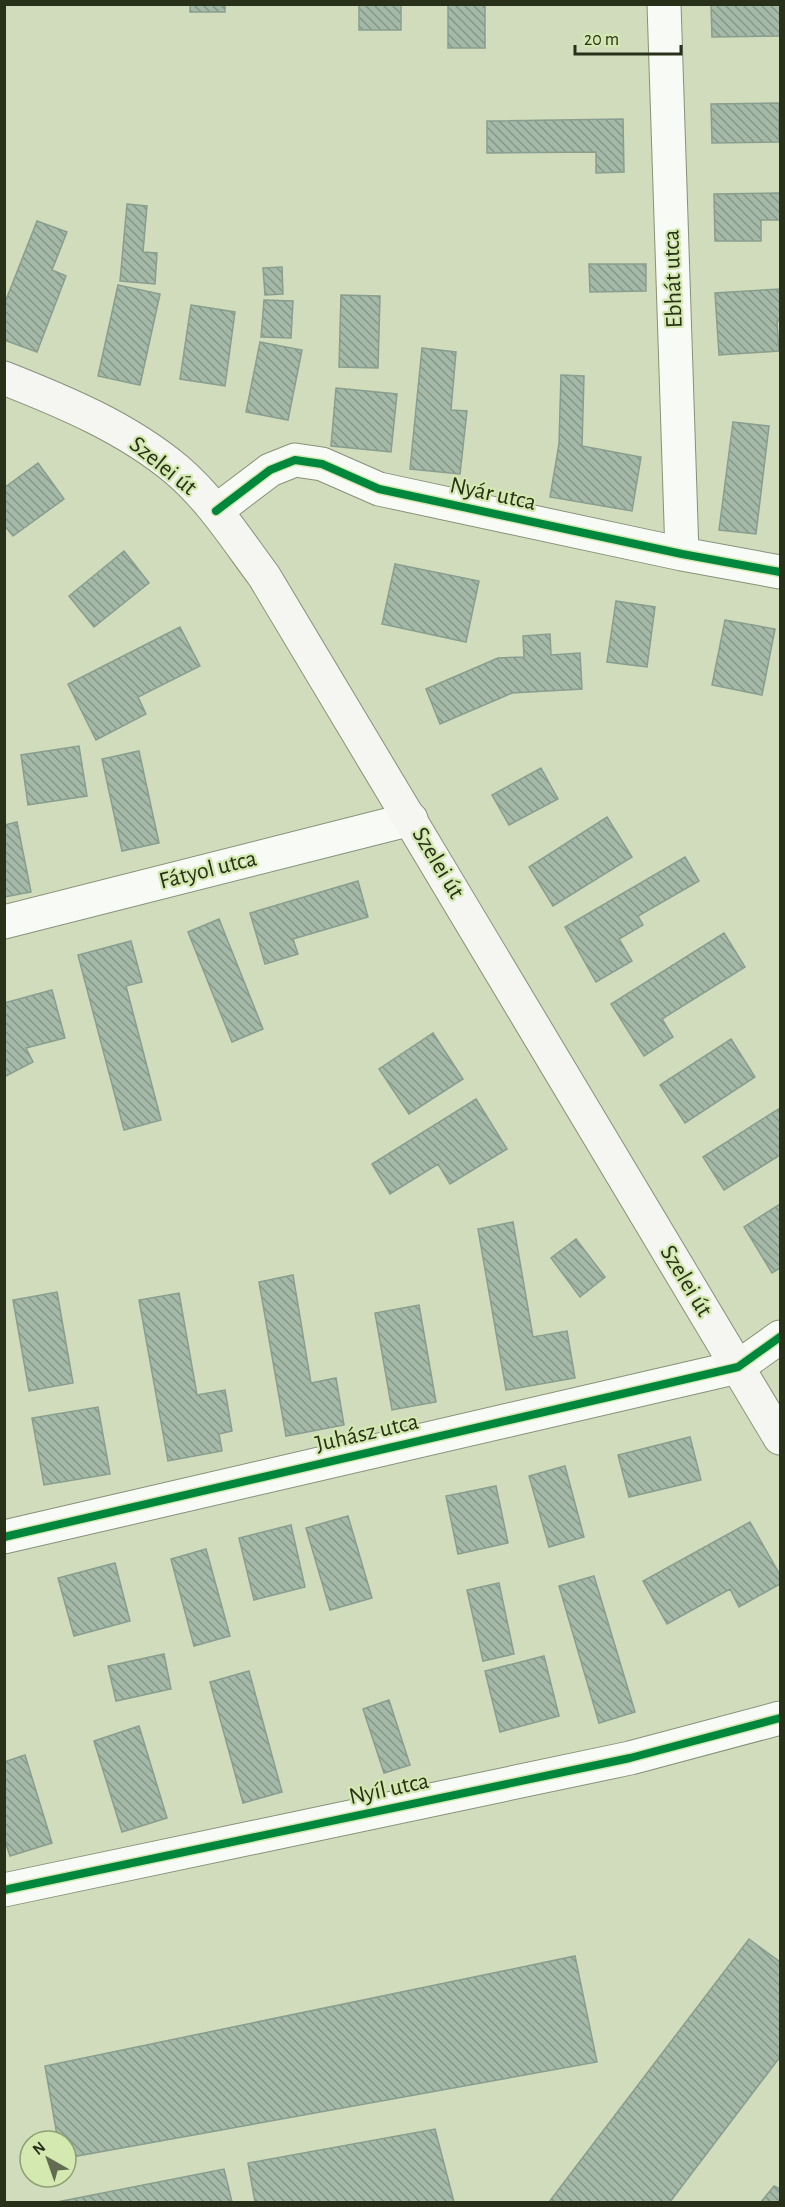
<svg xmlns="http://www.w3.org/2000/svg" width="785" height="2207" viewBox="0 0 785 2207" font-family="'Alegreya Sans',sans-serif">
	<defs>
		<pattern id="building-back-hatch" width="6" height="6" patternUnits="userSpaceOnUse" patternTransform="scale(1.5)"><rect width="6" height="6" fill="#a5b9a8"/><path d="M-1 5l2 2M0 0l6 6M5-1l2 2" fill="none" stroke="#869788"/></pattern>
	</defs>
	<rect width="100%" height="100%" fill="#d0dcbc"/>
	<!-- building -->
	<path fill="url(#building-back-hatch)" stroke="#899e8e" stroke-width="1.5" d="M190,4h35v8h-35z
		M359,4h42v26h-42z
		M448,4h37v44h-37z
		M711,4h69v32l-68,1z
		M779,103v39l-67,1 -1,-39z
		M623,119l1,53 -28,1v-21l-109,1v-32z
		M780,193v27h-19v21h-46l-1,-47z
		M127,204l20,2 -4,46 14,1 -2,31 -35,-3z
		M37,221l30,11 -15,38 14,6 -29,76 -33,-12v-35z
		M589,264h57v27l-56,1z
		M282,267l1,27 -18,1 -2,-27z
		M118,285l42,9 -20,91 -42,-9z
		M780,289v32h-3l2,30 -60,4 -4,-62z
		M341,295l39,1 -2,72 -39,-1z
		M264,300l29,1 -2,37 -30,-1z
		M191,305l44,7 -10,74 -45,-7z
		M260,342l42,8 -14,70 -42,-8z
		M422,348l34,4 -5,58 16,1 -7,63 -50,-5z
		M561,375l23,1 -2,70 59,11 -9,54 -82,-14 9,-53z
		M336,388l61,6 -6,58 -60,-6z
		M733,422l36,4 -13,108 -37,-4z
		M38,463l26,36 -51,37 -9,-11v-37z
		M124,551l25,32 -55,44 -25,-31z
		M395,564l84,17 -13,61 -84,-18z
		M616,601l39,6 -8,60 -40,-5z
		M725,620l50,9 -13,66 -50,-10z
		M180,627l20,39 -62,31 8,17 -50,26 -28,-56z
		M550,634l1,21 29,-2 2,36 -70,4 -72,31 -14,-35 72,-31 26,-1 -1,-21z
		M79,746l8,50 -59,9 -7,-50z
		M139,751l20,92 -37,8 -20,-92z
		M541,768l17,31 -49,26 -17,-30z
		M607,817l25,40 -79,49 -24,-39z
		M17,822l14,70 -27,5v-72z
		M685,857l14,24 -61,35 5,9 -24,14 13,22 -36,21 -31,-55z
		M358,881l10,36 -75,22 5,15 -33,10 -15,-51z
		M219,919l44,110 -31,13 -44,-110z
		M724,933l21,34 -83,52 11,18 -29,19 -33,-52z
		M131,941l11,41 -16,4 35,134 -37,10 -46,-175z
		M52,990l13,48 -39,10 7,14 -29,15v-74z
		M433,1033l30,46 -54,35 -30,-45z
		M731,1039l24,38 -70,46 -25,-38z
		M476,1099l31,50 -57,35 -12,-20 -48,30 -18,-30z
		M780,1108v47l-56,35 -21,-33z
		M780,1204v64l-8,5 -28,-46z
		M513,1222l20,115 34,-6 8,47 -69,12 -28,-161z
		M576,1239l29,38 -25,20 -29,-39z
		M293,1275l18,108 25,-5 8,47 -58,11 -27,-154z
		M57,1292l16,91 -44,8 -16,-91z
		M179,1293l18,102 28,-5 7,41 -13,3 3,17 -54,10 -29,-161z
		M419,1305l17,97 -44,8 -17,-97z
		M98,1407l12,67 -66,11 -12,-67z
		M690,1437l11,43 -72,17 -11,-42z
		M565,1466l19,71 -35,10 -20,-71z
		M496,1486l12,57 -50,11 -12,-58z
		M348,1516l24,82 -42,12 -24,-82z
		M750,1522l30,53v9l-41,23 -9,-18 -63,35 -24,-43z
		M291,1525l14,62 -51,13 -15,-62z
		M206,1549l24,87 -36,10 -23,-87z
		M115,1563l15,58 -56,15 -16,-58z
		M594,1576l41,136 -36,11 -40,-137z
		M499,1583l15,71 -31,7 -16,-71z
		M164,1654l7,35 -55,12 -8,-35z
		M544,1656l15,60 -59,16 -15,-61z
		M249,1671l33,121 -39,11 -33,-121z
		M389,1700l21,65 -26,8 -21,-64z
		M139,1726l28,92 -45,14 -28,-91z
		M25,1755l27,88 -42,13 -6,-18v-76z
		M749,1939l31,23v95l-110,145h-121z
		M575,1956l22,106 -531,96v-17h-8l-13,-75z
		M435,2129l19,73h-199l-7,-39z
		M224,2169l8,33h-175z
		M774,2186l6,3v13h-19z"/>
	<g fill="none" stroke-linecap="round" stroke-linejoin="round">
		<defs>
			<path id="street" d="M664,4l18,550
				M216,511l54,-41 25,-10 27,4 57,25 303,65 98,18
				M4,922l407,-103
				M4,1537l734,-170 42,-30
				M4,1890l626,-132 150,-40"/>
			<path id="secondary" d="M4,378c61,24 123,50 173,92 35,30 60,70 87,106l516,862"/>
		</defs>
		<!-- street casing -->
		<use href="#street" stroke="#889178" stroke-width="35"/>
		<!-- secondary casing -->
		<use href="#secondary" stroke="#889178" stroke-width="35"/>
		<!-- street -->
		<use href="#street" stroke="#f8faf5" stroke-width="33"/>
		<!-- secondary -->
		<use href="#secondary" stroke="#f5f6f2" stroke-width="33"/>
		<defs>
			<path id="cycleway" d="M216,511l54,-41 25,-10 27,4 57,25 303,65 98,18
				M4,1537l734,-170 42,-30
				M4,1890l626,-132 150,-40"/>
		</defs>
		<!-- cycleway casing -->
		<use href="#cycleway" stroke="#d3e9af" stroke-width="11"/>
		<!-- cycleway -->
		<use href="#cycleway" stroke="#00873e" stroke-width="8"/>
	</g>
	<g text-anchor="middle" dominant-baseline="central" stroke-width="4.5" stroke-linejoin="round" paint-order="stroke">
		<!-- street labels -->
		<g font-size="24" fill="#283019" stroke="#d3e9af">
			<text transform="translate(673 279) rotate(-92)">Ebhát utca</text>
			<text transform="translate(163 466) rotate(39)">Szelei út</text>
			<text transform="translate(493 494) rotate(12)">Nyár utca</text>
			<text transform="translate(438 863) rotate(59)">Szelei út</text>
			<text transform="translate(208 870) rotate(-14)">Fátyol utca</text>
			<text transform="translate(686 1281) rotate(59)">Szelei út</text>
			<text transform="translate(367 1433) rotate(-13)">Juhász utca</text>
			<text transform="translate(389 1789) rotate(-12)">Nyíl utca</text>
		</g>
	</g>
	<!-- border -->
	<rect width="785" height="2207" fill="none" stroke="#283019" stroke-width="12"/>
	<!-- north arrow -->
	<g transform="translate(48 2159) rotate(320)"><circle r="28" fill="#d3e9af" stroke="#8f9f73" stroke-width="1.5"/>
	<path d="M0-4.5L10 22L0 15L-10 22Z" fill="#636c52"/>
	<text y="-9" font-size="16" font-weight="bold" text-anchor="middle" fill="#283019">N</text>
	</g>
	<!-- scale -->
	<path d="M575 45v9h106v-9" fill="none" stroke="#283019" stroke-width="3"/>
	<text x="584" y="45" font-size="18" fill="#283019" stroke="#d3e9af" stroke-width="4.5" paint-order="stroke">20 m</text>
</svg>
